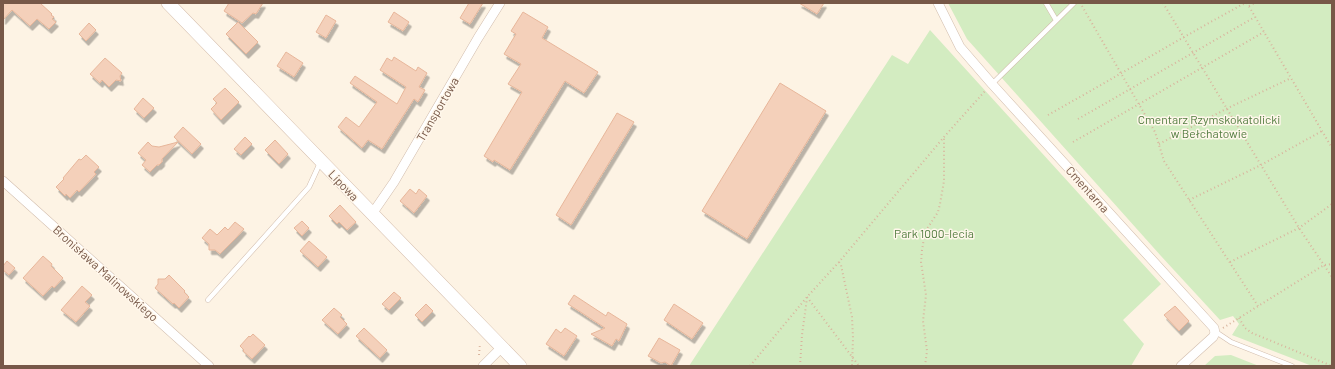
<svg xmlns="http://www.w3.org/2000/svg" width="1335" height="369" viewBox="0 0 1335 369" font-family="Barlow,sans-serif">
	<defs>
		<filter id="shadow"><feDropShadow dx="2.5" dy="4.5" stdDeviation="0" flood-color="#0004"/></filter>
	</defs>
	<rect width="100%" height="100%" fill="#fdf3e4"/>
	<!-- green -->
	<path fill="#d3ecc1" d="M948,3h384v363h-20l-80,-31 7,-11 -6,-8 -13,4 -59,-64 -194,-217z
		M930,30l231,254 -38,36 21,24 -13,22h-442l203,-311 16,9z
		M1231,355l28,11h-55l11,-10z"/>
	<!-- building -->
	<path fill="#f4d0ba" stroke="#e7b69a" filter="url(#shadow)" d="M3,3h37l12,11 -1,1 3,2 -2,2 4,3 -7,7 -12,-10 -7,7 -18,-16 -9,10z
		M229,3h34l-7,11 -3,-1 -11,10 -18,-12z
		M469,3h14l-13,21 -10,-6z
		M799,3h25l-7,11z
		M394,12l15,10 -6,9 -15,-9z
		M523,12l25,15 -6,11 56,34 -14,21 -19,-12 -55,89 -16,-10 -1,2 -9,-6 38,-64 -14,-8 13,-20 -17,-10 12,-20 -5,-3z
		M326,15l10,6 -10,17 -10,-6z
		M238,22l20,20 -12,12 -20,-20z
		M89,23l7,7 -10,11 -7,-7z
		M286,52l17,11 -9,14 -17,-11z
		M394,57l22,14 2,-4 9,6 -8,14 6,3 -7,12 -4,-3 -32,50 -14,-9 -6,8 -24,-21 8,-10 13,10 18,-25 -27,-19 5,-7 42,28 9,-17 -26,-17 7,-12 5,3z
		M105,58l17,15 -2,3 1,5 -5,-1 -7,7 -7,-7 -2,3 -10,-9z
		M780,83l46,28 -79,128 -45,-28z
		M225,88l14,14 -18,18 -10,-11 6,-6 -4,-4z
		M143,98l11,10 -10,10 -10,-9z
		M617,113l17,9 -63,103 -15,-10z
		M183,127l18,17 -9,10 -18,-17z
		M245,137l7,7 -11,11 -7,-6z
		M275,140l13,14 -9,10 -14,-14z
		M148,142l4,4 7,1 19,-5 -16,17v3l-3,3h-2l-7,7 -8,-7 4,-5 -8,-7z
		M86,155l13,12 -5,5 2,2 -17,18 -2,-2 -7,8 -4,-4 -1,2 -9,-9 8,-8 -1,-1 16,-19 2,1z
		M410,189l6,5 3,-5 8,7 -13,17 -14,-12z
		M340,205l16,17 -9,8 -8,-8 -2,2 -8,-8z
		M302,221l7,7 -7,8 -8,-8z
		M235,222l9,7 -8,9 -16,16 -5,-4h-6v-6l-7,-6 8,-9 7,6 8,-8 3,3z
		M309,241l18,16 -9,10 -18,-16z
		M43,256l9,8 -1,2 12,12 -9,10 -2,-2 -9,10 -20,-18z
		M7,261l8,7 -6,7 -6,-5v-4z
		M169,275l16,16 -1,1 5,5 -10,11 -5,-5 -1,1 -18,-16 3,-4v-5h7z
		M82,286l10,9 -7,7 5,4 -14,16 -15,-12z
		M394,292l7,6 -12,12 -7,-6z
		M574,295l32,21 2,-4 19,12 -8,17 -3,-2 -4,7 -21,-12 14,-6 -37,-24z
		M426,304l7,7 -11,11 -7,-7z
		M674,304l29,19 -11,16 -28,-19z
		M1175,306l14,15 -10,10 -15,-16z
		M334,308l8,7 -2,2 7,7 -9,10 -16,-14z
		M364,328l23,22 -7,8 -24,-22z
		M565,328l12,8 -13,20 -18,-12 10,-15 5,4z
		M253,334l12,11 -13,14 -9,-8 1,-1 -4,-4 9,-10 1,1z
		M659,338l21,12 -9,16 -6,-4 -4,1 -13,-7z"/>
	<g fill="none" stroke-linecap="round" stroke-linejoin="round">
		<defs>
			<path id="service" d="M1046,3l10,17
				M992,84l82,-81
				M208,300l101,-113 11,-24
				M1215,333l4,1 12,8 61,24"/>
			<path id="minor" d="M938,3l22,44 32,37 222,244 1,5 -2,4 -32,29
				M3,181l206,185
				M372,214l22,-32 84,-144 22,-35
				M483,366l19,-19"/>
			<path id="secondary" d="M168,3l352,363"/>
		</defs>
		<!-- service casing -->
		<use href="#service" stroke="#d1bcac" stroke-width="5.5"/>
		<!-- minor casing -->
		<use href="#minor" stroke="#d1bcac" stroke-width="10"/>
		<!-- secondary casing -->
		<use href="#secondary" stroke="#d4bcaa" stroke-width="14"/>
		<!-- path -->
		<path stroke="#d9b49d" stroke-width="2" stroke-dasharray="1 3" stroke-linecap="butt" d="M1163,3l136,225 33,49
			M1247,3l85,145
			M1082,6l73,126 9,29 94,145
			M1249,6l6,-3
			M1048,115c66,-37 131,-76 197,-112
			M1078,119l177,-102
			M1073,142l191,-110
			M1159,144l67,-35 65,-31
			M1189,200l72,-35 61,-34
			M839,262l2,3 11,52 1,21 -1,28
			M1230,262l69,-34 33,-24
			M807,297l52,69
			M1239,318l6,10 7,5 80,33
			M1223,328l101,-63 8,-1
			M479,355l1,-11
			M750,366l57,-69 32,-35 105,-125 41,-46
			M800,366l2,-31 5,-37
			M925,366l2,-15 -4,-30 3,-26 -5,-33 1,-12 3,-18 13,-20 2,-8 4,-23v-43"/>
		<!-- service -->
		<use href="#service" stroke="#fff" stroke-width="4.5"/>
		<!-- minor -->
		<use href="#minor" stroke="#fff" stroke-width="9"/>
		<!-- secondary -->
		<use href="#secondary" stroke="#fff" stroke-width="13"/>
	</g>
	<g text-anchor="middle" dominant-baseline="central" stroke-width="3" stroke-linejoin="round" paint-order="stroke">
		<!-- street labels -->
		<g font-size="12" fill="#775848" stroke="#fff7eb">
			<text transform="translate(437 109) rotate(-60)">Transportowa</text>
			<text transform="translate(344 185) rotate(46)">Lipowa</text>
			<text transform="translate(1088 189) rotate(48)">Cmentarna</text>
			<text transform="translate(106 273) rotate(42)">Bronisława Malinowskiego</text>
		</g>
		<!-- park labels -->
		<g font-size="12" fill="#537d40" stroke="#fff7eb">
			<text x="1209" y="119">Cmentarz Rzymskokatolicki<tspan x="1209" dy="14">w Bełchatowie</tspan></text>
			<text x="934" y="233">Park 1000-lecia</text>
		</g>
	</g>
	<!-- border -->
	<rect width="1335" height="369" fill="none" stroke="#775848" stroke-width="8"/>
</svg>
